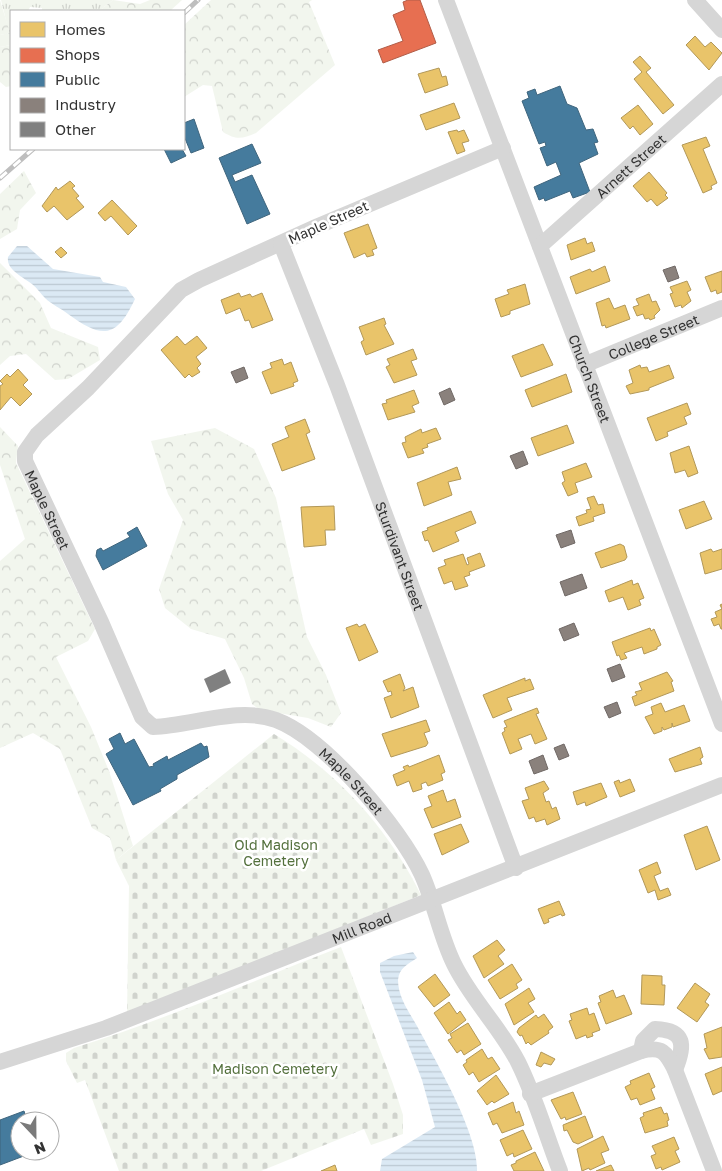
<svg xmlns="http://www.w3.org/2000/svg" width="722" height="1171" viewBox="0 0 722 1171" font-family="'Golos Text',sans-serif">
	<defs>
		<pattern id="grass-tufts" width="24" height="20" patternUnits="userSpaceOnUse" patternTransform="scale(1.25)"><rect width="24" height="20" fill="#f2f6ee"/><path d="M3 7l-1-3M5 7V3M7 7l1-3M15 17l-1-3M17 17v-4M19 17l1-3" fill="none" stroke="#d0d3cd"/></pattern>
		<pattern id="forest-crowns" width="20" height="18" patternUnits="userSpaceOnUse" patternTransform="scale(1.25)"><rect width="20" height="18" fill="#f2f6ee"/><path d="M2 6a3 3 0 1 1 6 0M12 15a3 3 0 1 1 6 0" fill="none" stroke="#d0d3cd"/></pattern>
		<pattern id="cemetery-stones" width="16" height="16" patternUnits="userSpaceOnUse" patternTransform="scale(1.25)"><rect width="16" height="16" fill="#f2f6ee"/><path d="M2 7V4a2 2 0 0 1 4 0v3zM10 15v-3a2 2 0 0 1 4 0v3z" fill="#d0d3cd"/></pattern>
		<pattern id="water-rules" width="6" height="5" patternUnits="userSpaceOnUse" patternTransform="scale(1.25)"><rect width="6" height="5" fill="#dbe9f4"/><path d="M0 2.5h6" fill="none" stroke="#bcc8d2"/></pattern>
	</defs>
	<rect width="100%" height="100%" fill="#fff"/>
	<!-- grass -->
	<path fill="url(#grass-tufts)" d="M1,0h112l-14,11h-57v-3l-12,-1 -2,4h-17v34l-11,2v-12l9,-2z"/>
	<!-- forest -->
	<path fill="url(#forest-crowns)" d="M0,0l10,33 -10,2z
		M113,0l27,4 10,-4h32l-12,11h-71z
		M211,0h101l-3,2 26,63 -79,68c-14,6 -20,7 -33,-1l-11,-46 -9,-1 -19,12v-72z
		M11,45v41l-5,1 -6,-5v-35z
		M24,171l12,22 -16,17 -3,19 -17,10v-45z
		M0,263l40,40 11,25 47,19 2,13 -32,19 -13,1 -29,-26 -16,2 -10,9z
		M0,427l18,19 -2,17 79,166 -7,12 -32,16 35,70 18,44 24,75 -17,14 -6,-22 -18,-10 -32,-79 -27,-16 -33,15v-187l25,-22 -25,-74z
		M215,428l39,21 22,49 31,139 19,38 15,38 -10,14 -23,-9 -48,-8 -8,-6 -8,-26 -19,-39 -34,-10 -26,-21 -6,-19 24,-69 -15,-26 -17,-53z"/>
	<!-- cemetery -->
	<path fill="url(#cemetery-stones)" d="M274,734c64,39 114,94 147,161l-294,119 2,-128 -13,-26z
		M341,947l52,137 10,31v19l-32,11 -7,-16 -103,42h-142l-34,-91 -8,3 -11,-22v-8l8,-5c91,-28 178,-67 267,-101z"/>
	<!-- water -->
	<path fill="url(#water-rules)" d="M17,246h10l26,23 47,8 3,5 23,5 9,12c-19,41 -34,39 -67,15 -7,-6 -16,-9 -23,-16 -4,-4 -8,-10 -13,-14 -9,-7 -26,-14 -24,-27z
		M413,952l4,6c-9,6 -18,10 -19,22 0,17 11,32 19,46 18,34 62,108 60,145h-97l2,-12 53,-32 -13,-47 -42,-108v-9l14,-7z"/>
	<!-- homes -->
	<path fill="#e9c46a" stroke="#b29859" d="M695,36l10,11 6,-5 11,11 -13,17 -23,-25z
		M640,56l11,12 -5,4 28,33 -11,9 -29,-35 8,-7 -9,-10z
		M439,68l3,9 4,-1 2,9 -23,8 -7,-19z
		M454,103l6,15 -34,12 -6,-15z
		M638,105l15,19 -13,11 -7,-9 -3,3 -9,-11z
		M457,130l1,2 6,-2 5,11 -7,2 3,8 -8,3 -9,-22z
		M706,137l4,9 -7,3 14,34 -6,3 1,3 -9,4 -21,-48z
		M649,172l18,21 -2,2 3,3 -11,8 -6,-7 -4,3 -14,-16z
		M70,181l5,5 -3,2 7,8 -3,2 8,9 -17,13 -13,-14 -7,6 -5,-6 14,-19 2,3z
		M112,200l25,26 -9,9 -17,-19 -6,5 -7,-8z
		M368,224l9,24 -5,2 2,5 -7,2 -2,-4 -11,5 -10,-25z
		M585,238l2,6 5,-2 3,9 -24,9 -4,-15z
		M61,247l6,6 -6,5 -6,-6z
		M605,266l5,15 -34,13 -6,-17 20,-8 2,3z
		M722,271v21l-5,2 -1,-4 -5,2 -6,-15z
		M687,281l4,9 -4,2 4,9 -9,7 -1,-3 -6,2 -5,-13 3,-1 -3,-6z
		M525,284l5,20 -20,7v3l-9,3 -6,-18 14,-5 -2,-4z
		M239,293l2,4 9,-3 2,3 10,-4 11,27 -21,8 -3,-8 -4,1 -5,-13 -14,6 -5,-14z
		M649,294l3,8 4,-1 4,9 -6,6 1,2 -5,2 -1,-2 -4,1 -2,-5 -6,2 -4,-9 6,-2 -3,-6z
		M609,298l5,11 11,-4 5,14 -24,9 -1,-3 -3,1 -6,-23z
		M384,318l2,6 -2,1 10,19 -28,11 -5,-13 3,-2 -5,-13z
		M177,336l8,9 12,-9 10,12 -11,9 5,7 -4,4 3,4 -8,5 -3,-3 -4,4 -24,-28z
		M543,344l10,21 -32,12 -9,-21z
		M413,349l4,10 -6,2 6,14 -23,8 -8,-16 4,-2 -3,-6z
		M282,359l2,6 7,-3 7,19 -5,2 1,3 -23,8 -9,-22 10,-4 -2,-5z
		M640,365l1,3 6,-1 2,5 20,-7 5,13 -25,10v2l-19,4 -4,-8 7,-3 -4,-13z
		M18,369l10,11 -5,5 9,9 -12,12 -9,-9 -11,13v-24l3,-2 -3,-3 7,-7 3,3z
		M566,374l6,18 -40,15 -7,-17z
		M414,390l5,13 -7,3 3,6 -27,8 -6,-16 5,-1 -1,-3z
		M687,403l4,11 -7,3 3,7 -20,8 1,4 -12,5 -9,-23z
		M305,419l5,13 -4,2 9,25 -33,12 -10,-27 17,-7 -4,-10z
		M567,425l7,18 -36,13 -7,-18z
		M436,428l5,11 -14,5 1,3 -6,2 2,4 -16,5 -6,-15 4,-1 -1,-5 16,-8 1,4z
		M689,446l9,27 -10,4 -3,-7 -10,3 -5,-20z
		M586,463l6,14 -17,6 3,9 -10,4 -6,-13 3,-2 -3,-9z
		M457,467l4,12 -13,3 4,13 -28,11 -7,-23z
		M594,496l4,9 5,-1 2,9 -12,4 1,4 -15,5 -3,-9 11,-4 -1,-3 5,-1 -4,-11z
		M704,501l8,18 -26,10 -7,-19z
		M334,506l1,24h-10l1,15 -22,2 -3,-40z
		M471,511l5,12 -21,9 4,9 -26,11 -5,-12 -3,1 -3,-9 6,-2 -1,-2z
		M620,544l4,2 3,11 -2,3 -24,8 -6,-15z
		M711,549l2,3 9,-3v20l-17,5 -5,-21z
		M480,553l5,13 -16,6 1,3 -6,2 4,9 -13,4 -3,-9 -8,3 -6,-16 8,-3 -2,-5 19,-6 4,11 2,-1 -2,-6z
		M632,580l1,5 5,-2 6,15 -5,2 2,5 -13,5 -5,-13 -14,5 -4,-11z
		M722,604v25h-1l-2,-5 -5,2 -3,-7 6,-2 -2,-5 7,-3 -2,-4z
		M357,624l2,3 6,-3 13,28 -19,9 -13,-33z
		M650,628l1,3 3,-2 7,16 -4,2v2l-13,5 -2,-7 -18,6 3,5 -6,2 -2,-5 -2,1 -5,-14z
		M667,672l6,9 -2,1 3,9 -39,15 -3,-9 5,-2 -2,-3 7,-2 -3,-7z
		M400,674l5,14 -2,3 10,-4 6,20 -28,11 -7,-20 8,-3 -1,-4 -3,1 -5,-11z
		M525,678v3l5,-2 4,10 -27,9 5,12 -19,8 -10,-23z
		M661,703l4,9 19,-7 6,16 -17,6 -1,-4v4l-8,3 -2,-3v4l-8,3 -9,-17 8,-3 -2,-7z
		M537,708l2,5 -3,1 11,25 -12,5 -4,-10 -13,5 4,10 -12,5 -8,-21 3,-2 -1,-3 3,-1 -3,-6z
		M426,720l4,11 -6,2 4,10 -2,3 -35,11 -9,-23z
		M700,747l3,10 -3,2 2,5 -27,8 -6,-13z
		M439,755l6,17 -4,2 2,6 -15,6 -2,-4 -5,2 1,5 -9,3 -4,-11 -12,5 -4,-11 12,-5 -2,-3 5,-2 1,2z
		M630,779l5,12 -15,6 -6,-15 5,-2 1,3z
		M544,781l5,8 -6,4 3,9 3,-1 3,8 4,-2 4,12 -13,6 -2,-6 -9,3 -2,-5 -5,2 -7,-18 7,-2 -4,-11z
		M601,783l6,14 -21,9 -1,-4 -8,3 -4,-13z
		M443,790l4,12 8,-3 6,18 -29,11 -8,-19 8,-3 -4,-10z
		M461,824l8,18 -27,13 -8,-21z
		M707,826l13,34 -24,10 -12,-35z
		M657,862l4,11 -7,3 6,15 8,-3 3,7 -13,5 -3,-10 -7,3 -9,-23z
		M559,901l6,14 -3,1 -1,-2 -13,5 1,3 -5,2 -6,-15z
		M497,940l8,10 -7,6 6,8 -20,14 -11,-22z
		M512,964l10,16 -6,4 2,4 -18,11 -12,-19z
		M435,974l15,21 -16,12 -16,-20z
		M642,975l20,1v9h3l-1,20 -23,-1z
		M695,983l15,11 -5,8 4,3 -12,17 -20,-14z
		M529,988l6,11 -7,4 6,9 -20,13 -9,-21z
		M613,990l3,8 8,-3 8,19 -26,10 -8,-21 3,-1 -2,-6z
		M449,1002l8,12 3,-3 6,9 -18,14 -14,-21z
		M587,1008l2,7 5,-2 6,17 -8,3 1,3 -6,2 -1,-3 -10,4 -7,-18 3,-1 -2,-6z
		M544,1014l9,13 -5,4 1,2 -18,12 -3,-3 -2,2 -4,-9 -2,1 -3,-4 2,-4 17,-13 2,3z
		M468,1023l13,21 -17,11 -3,-5 -4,3 -9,-13 4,-2 -2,-4z
		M722,1027v30l-13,2 -5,-10 3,-1 -3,-14z
		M482,1049l6,10 4,-2 8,12 -21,13 -6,-10 -4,3 -6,-10 4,-3 -1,-2z
		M541,1052l14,7 -4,6 -7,-2 -3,4 -5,-2z
		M722,1067v24l-9,4 -8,-21z
		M649,1073l6,14 -4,2 4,10 -15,6 -3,-7 -6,2 -6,-13 6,-3 -1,-3z
		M496,1075l13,19 -15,9 -2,-2 -5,4 -10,-14z
		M573,1092l9,22 -16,6 -1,-3 -4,2 -10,-19z
		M513,1102l3,11 3,-2 5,14 -22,8 -5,-10 -4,2 -5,-12z
		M661,1107l3,7 3,-1 2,7 -2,1 1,5 -23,7 -5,-15 4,-2 -1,-3z
		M585,1116l8,21 -15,7 -5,-2 -6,-12 -3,1 -1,-6z
		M523,1130l9,19 -18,8 -1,-4 -6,3 -7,-16z
		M603,1136l6,14 -8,3 4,10 -15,7 -1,-2 -7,3 -5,-22z
		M674,1137l5,12 -4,2 5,11 -18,8 -1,-3 -5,2 -5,-13 5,-2 -4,-8z
		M535,1152l9,19h-30l-3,-6 5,-2v-2z
		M335,1165l2,6h-16z
		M611,1165l3,6h-18z"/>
	<!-- shops -->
	<path fill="#e76f51" stroke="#b15d48" d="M408,0h12l16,43 -53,20 -5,-13 25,-9 -10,-26 12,-5 -2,-8z"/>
	<!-- public -->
	<path fill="#457b9d" stroke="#3f657d" d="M560,86l7,18 10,4 9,22 7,-1 5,13 -4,1 4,11 -19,9 11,29 -17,6 -3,-7 -25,10 -1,-3 -5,2 -5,-13 27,-12 -5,-13 -9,4 -7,-18 6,-2 -1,-4 -6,2 -17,-43 7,-3 -2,-6 8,-3 2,6z
		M194,119l10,29 -13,5 -7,-17v-13z
		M252,144l9,19 -29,12 3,7 17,-7 18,39 -23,10 -28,-66z
		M164,149h18l4,7 -15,7z
		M137,527l10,19 -44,24 -7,-14 1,-6 4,-2 2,3 27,-14 -3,-4z
		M120,733l5,11 9,-5 15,28 5,-1 -1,-2 14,-8 1,4 33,-17 3,4 3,-1 2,11 -32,18v4l-17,10 1,2 -28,14 -27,-51 8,-5 -5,-10z
		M24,1111l3,10h-7v30h17l-37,14v-45z"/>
	<!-- industry -->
	<path fill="#8a817c" stroke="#706966" d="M675,266l4,12 -11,4 -5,-12z
		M244,367l4,11 -12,5 -5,-11z
		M450,388l5,12 -11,5 -5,-12z
		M523,451l5,13 -12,5 -6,-13z
		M571,530l4,13 -14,5 -5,-13z
		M582,574l5,14 -22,8 -5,-14z
		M574,623l5,12 -15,6 -5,-12z
		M620,664l5,13 -13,5 -5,-13z
		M617,702l4,11 -12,5 -5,-11z
		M564,744l5,12 -10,4 -5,-12z
		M543,755l5,14 -14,5 -5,-13z"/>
	<!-- building -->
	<path fill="#808080" d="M225,669l6,14 -21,10 -6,-14z"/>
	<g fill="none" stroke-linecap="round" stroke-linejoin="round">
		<!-- minor -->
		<g stroke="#d6d6d6" stroke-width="16">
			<path id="s1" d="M446,0l276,724"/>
			<path d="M695,0l27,30"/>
			<path id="s2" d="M503,148l-185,78 -119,54 -18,10 -93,98 -51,47 -12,17v9l76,161 41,95 11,10c39,-1 85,-21 123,-7 49,18 124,108 146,155 13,29 18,61 32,89 17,35 46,63 64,98 17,34 28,73 42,109"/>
			<path id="s3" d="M281,244l56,141 179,483"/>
			<path id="s4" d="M540,246l182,-162"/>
			<path id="s5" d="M584,365l138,-57"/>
			<path d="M641,1051l2,-10 12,-12c31,1 30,17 20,41"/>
			<path id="s6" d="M0,1062l106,-34 616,-243"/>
			<path d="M530,1094l111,-43c21,-5 25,1 34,19l39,101"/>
		</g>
		<defs>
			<path id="rail" d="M184,13l14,-13
				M0,178l33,-29"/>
		</defs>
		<!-- rail casing -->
		<use href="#rail" stroke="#bebebe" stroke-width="5"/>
		<!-- rail -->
		<use href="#rail" stroke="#fff" stroke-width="3" stroke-dasharray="9" stroke-linecap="butt"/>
	</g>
	<g text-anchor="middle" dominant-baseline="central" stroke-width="5" stroke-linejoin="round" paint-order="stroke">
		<!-- street labels -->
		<g font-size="14" fill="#323232" stroke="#fff">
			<text stroke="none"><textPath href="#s4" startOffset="121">Arnett Street</textPath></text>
			<text transform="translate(328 222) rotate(-24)">Maple Street</text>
			<text stroke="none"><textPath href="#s5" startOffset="75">College Street</textPath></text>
			<text stroke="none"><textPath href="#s1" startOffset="405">Church Street</textPath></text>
			<text stroke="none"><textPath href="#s2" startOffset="640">Maple Street</textPath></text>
			<text stroke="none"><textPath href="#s3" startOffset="334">Sturdivant Street</textPath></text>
			<text stroke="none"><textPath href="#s2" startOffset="1105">Maple Street</textPath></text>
			<text stroke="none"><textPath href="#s6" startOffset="386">Mill Road</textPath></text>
		</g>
		<!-- park labels -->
		<g font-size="14" fill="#53703c" stroke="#fff">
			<text x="276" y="844">Old Madison<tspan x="276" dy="16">Cemetery</tspan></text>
			<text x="275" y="1068">Madison Cemetery</text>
		</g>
	</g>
	<!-- legend -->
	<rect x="10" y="10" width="175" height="140" fill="#ffffff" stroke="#adadad"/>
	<rect x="20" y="22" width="25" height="15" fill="#e9c46a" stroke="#adadad"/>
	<text x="55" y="35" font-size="15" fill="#323232">Homes</text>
	<rect x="20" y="48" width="25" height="15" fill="#e76f51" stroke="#adadad"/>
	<text x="55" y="60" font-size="15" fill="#323232">Shops</text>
	<rect x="20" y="72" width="25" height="15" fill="#457b9d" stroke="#adadad"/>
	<text x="55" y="85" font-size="15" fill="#323232">Public</text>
	<rect x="20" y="98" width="25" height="15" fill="#8a817c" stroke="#adadad"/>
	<text x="55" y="110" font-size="15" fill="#323232">Industry</text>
	<rect x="20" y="122" width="25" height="15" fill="#808080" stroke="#adadad"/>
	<text x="55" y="135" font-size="15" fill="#323232">Other</text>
	<!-- north arrow -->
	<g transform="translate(35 1136) rotate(158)"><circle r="24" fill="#ffffff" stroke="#adadad"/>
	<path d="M0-4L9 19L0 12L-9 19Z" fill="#7a7a7a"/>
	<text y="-8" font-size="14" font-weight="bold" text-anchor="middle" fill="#323232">N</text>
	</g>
</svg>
